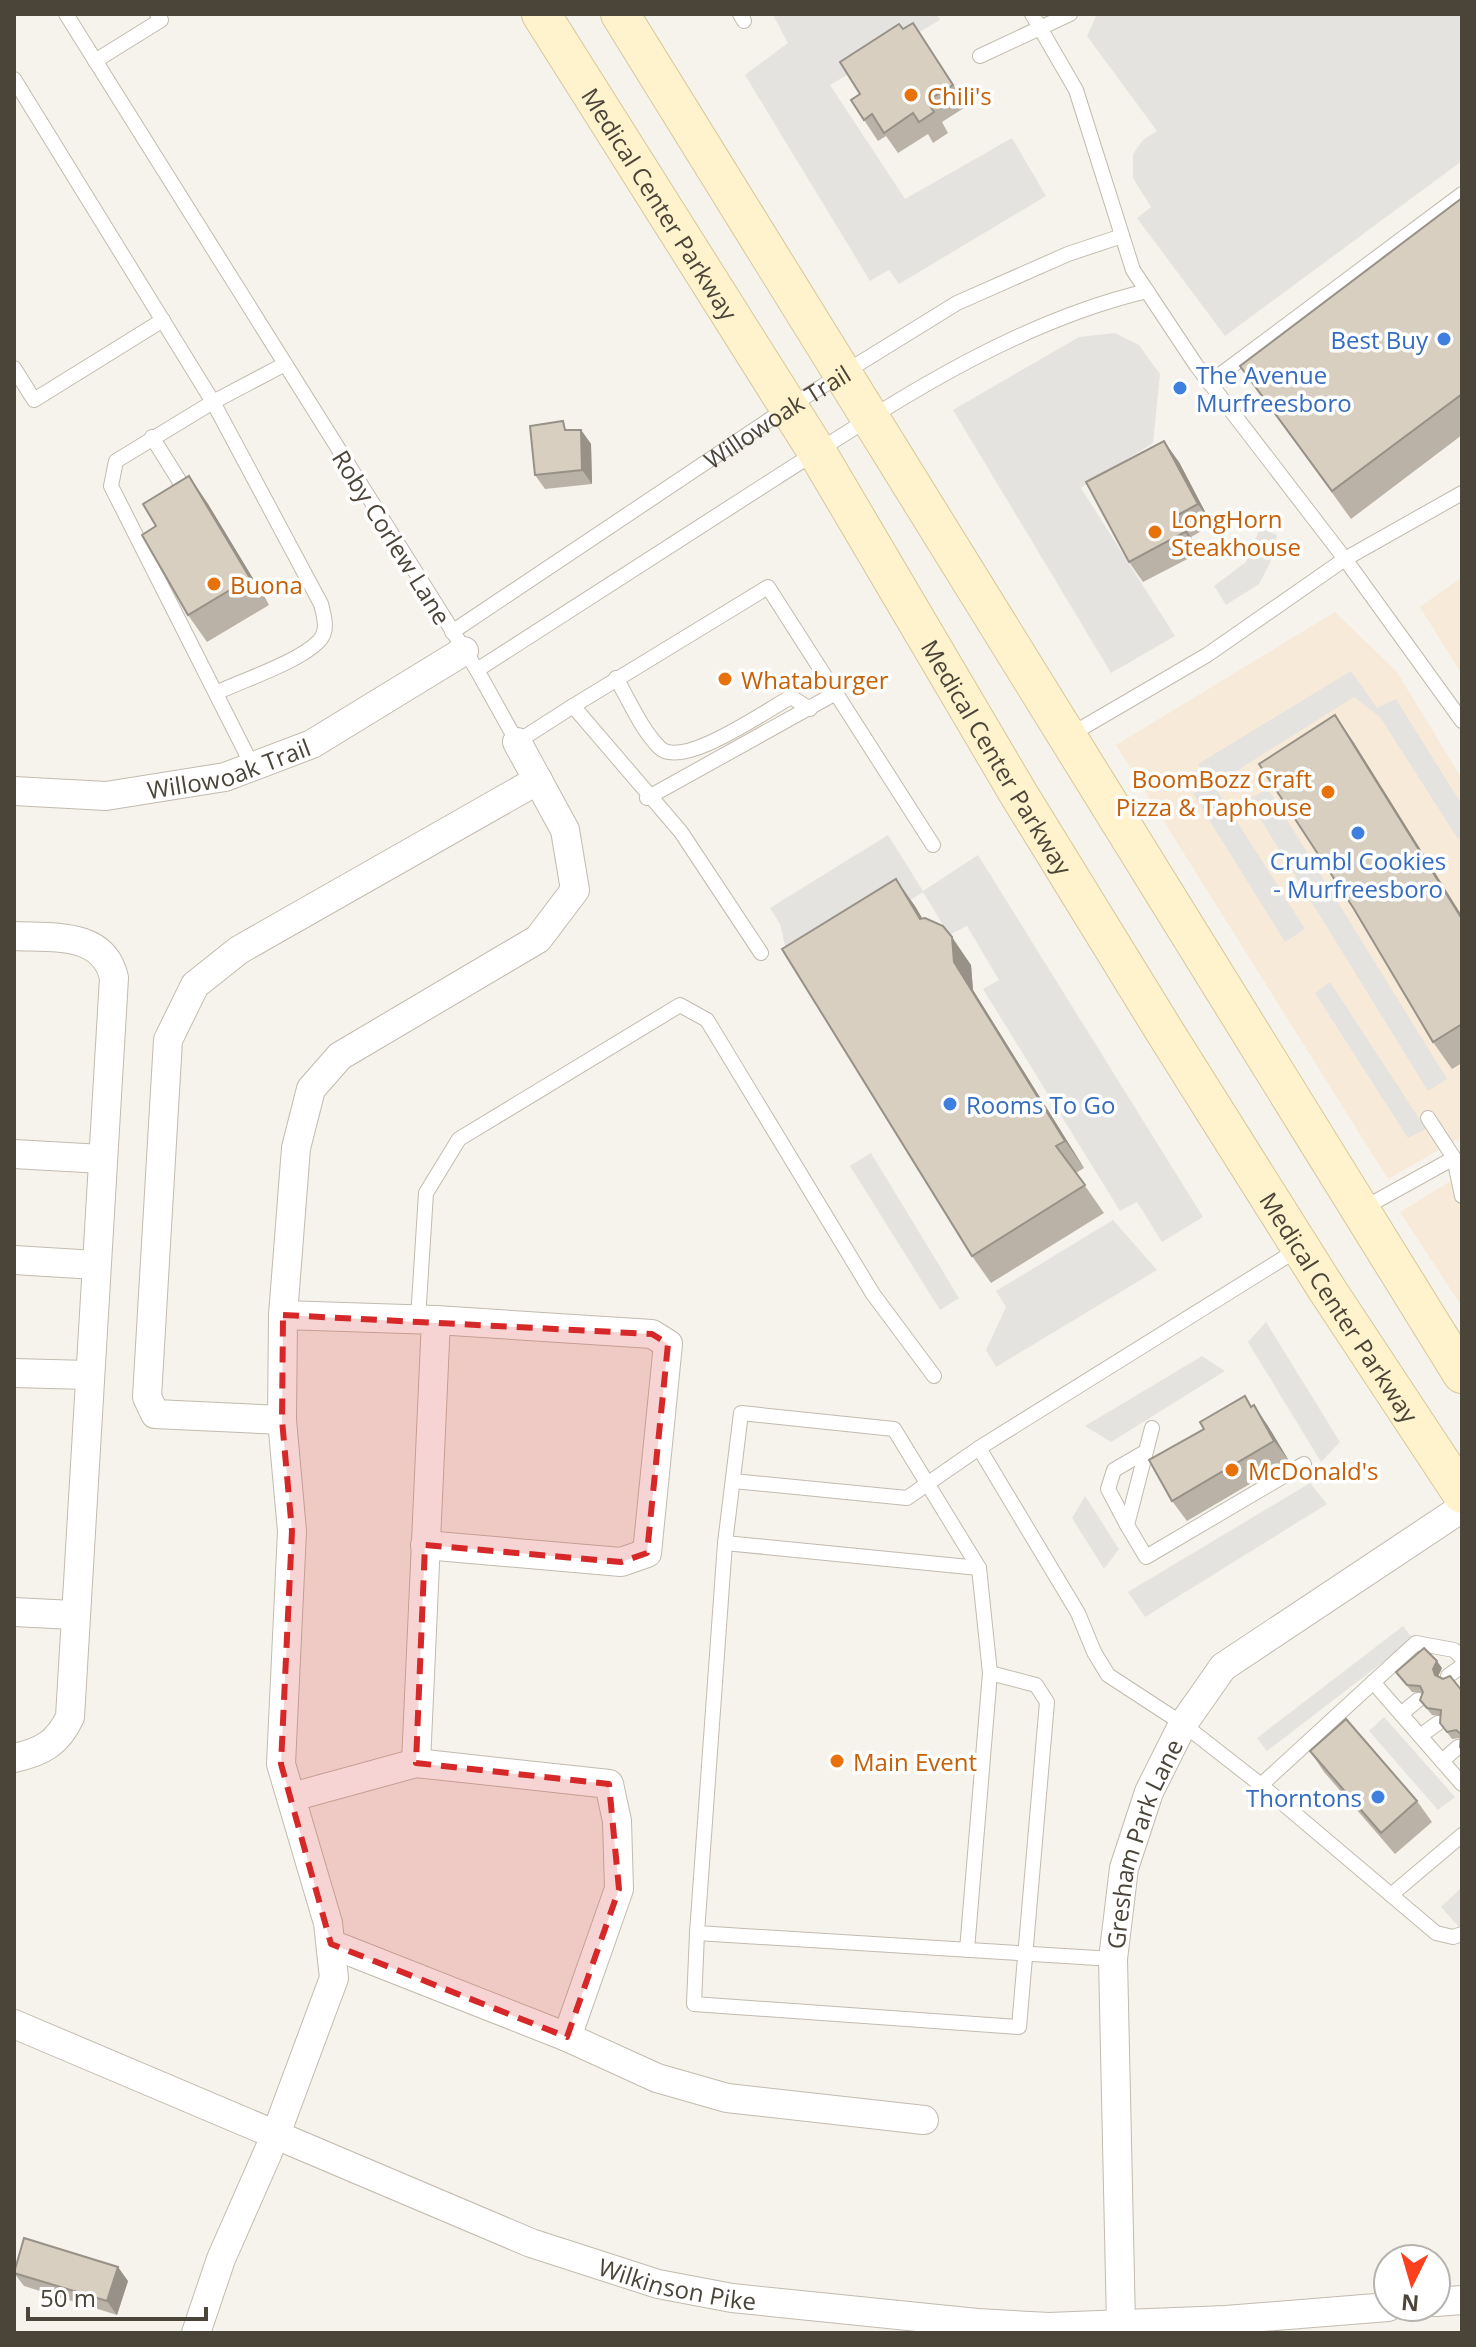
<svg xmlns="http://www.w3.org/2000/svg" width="1476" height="2347" viewBox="0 0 1476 2347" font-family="'Open Sans',sans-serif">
	<rect width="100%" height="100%" fill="#f6f3ec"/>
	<!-- commercial -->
	<path fill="#f7ead8" d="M1462,577v98l-42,-68z
		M1335,612l62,60 65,107v358l-74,42 -272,-434z
		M1462,1174v133l-62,-95z"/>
	<!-- parking -->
	<path fill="#e5e3e0" d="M779,14h158l3,6 -110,65 75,114 107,-61 34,58 -147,88 -10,-14 -19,11 -125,-206 43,-32 -14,-26z
		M1097,14h365v147l-237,175 -88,-118 14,-11 -18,-29v-24l10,-14 14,-9 -70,-95z
		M1115,333l24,12 21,29 -7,69 -72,45 94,148 -64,37 -158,-263 126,-73z
		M1260,528l17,7 -7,28 -11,21 -33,21 -12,-19 32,-24z
		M1351,671l26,37 19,-9 66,106v32l-4,2 -78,-122 -26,-20 -140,88 91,144 -20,13 -92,-148 15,-14 -10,-16z
		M1268,789l179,290 -19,12 -180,-292z
		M888,835l35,56 55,-36 225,362 -41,25 -25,-40 -17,9 -137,-222 16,-9 -32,-54 -18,9 -26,-43 -125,78 -11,-16 -7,-30 -10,-16z
		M1330,982l96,147 -18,9 -93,-145z
		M871,1153l88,145 -19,12 -90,-144z
		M1113,1220l44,50 -161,97 -10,-17 20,-43 -10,-16z
		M1266,1322l74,120 -19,20 -73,-120z
		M1202,1356l23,15 -114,71 -26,-16z
		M1310,1483l17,21 -182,113 -17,-25z
		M1085,1496l34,53 -15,20 -32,-51z
		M1403,1626l10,13 -146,112 -10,-13z
		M1384,1717l71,80 -17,13 -69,-79z
		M1462,1887v37l-3,3 -18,-20z"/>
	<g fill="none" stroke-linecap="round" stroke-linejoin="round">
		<defs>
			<g id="lane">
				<path d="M66,14l411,656 40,72 56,-36 108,126 80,121"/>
				<path d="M740,14l4,7"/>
				<path d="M1032,14l44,76 57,180 63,95 149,194 117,162"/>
				<path d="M980,56l90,-42"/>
				<path d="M95,61l66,-41 -4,-6"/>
				<path d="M14,79l199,323 72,-38"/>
				<path d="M14,368l20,32 129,-80"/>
				<path d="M1209,383l253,-189"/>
				<path d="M152,437l38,61"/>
				<path id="s1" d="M452,632l335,-224 170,-105 111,-49 54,-18"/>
				<path d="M477,670c99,-63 198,-127 297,-191 118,-75 235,-155 373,-188"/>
				<path d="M616,678c13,22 25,51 43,69 22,24 106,-36 132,-50l19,12"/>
				<path d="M216,693c27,-13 83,-31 103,-52 10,-10 5,-25 2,-37l-108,-202 -97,59 -5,25 142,281"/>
				<path d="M573,706l195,-119 165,258"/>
				<path d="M1070,735l137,-80 138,-96 117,-66"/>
				<path d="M647,798l189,-105"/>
				<path d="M1428,1118l26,40"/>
				<path d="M1362,1209l92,-51 8,38"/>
				<path d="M1300,1248l-321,200 99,165 16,39 14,23 75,49 78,61 155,-142 38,7 8,8"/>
				<path d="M418,1319l8,-126 33,-54 221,-134 27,15 166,274 61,82"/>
				<path d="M1152,1428l-25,97 19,32 158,-93"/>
				<path d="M733,1481l174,17 72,-50"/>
				<path d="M1127,1525l-19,-36 6,-19 31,-18"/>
				<path d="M725,1543l254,25"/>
				<path d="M1448,1676l14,-10"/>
				<path d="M1373,1682l89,102"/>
				<path d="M1401,1714l17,-14"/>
				<path d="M1420,1736l18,-13"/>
				<path d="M1442,1761l16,-14"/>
				<path d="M1261,1785l175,148 17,4 9,-3"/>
				<path d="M1391,1895l71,-60"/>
				<path d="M697,1933l-3,71 325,23 28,-325 -11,-17 -46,-12"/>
				<path d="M967,1950l23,-277 -11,-105 -85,-139 -153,-16 -16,130 -28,390 416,26"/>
			</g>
			<g id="street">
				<path id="s2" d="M14,791l92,5 119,-19 87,-33 152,-93"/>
				<path d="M14,936c38,2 90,-5 100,42l-44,739c-12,26 -28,35 -56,41"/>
				<path d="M14,1154l88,5"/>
				<path d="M14,1260l82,5"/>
				<path d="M283,1315l153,5 -20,443 -124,34"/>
				<path d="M14,1373l74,2"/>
				<path d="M282,1420l-127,-6 -8,-17 21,-357 27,-55 44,-35 299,-170"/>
				<path d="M425,1545l196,17 26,-9 21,-209 -16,-10 -216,-14"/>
				<path d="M14,1612l59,3"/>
				<path d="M331,1944l236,93 52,-148 -2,-68 -8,-37 -193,-21"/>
				<path id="s3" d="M14,2024l517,219 127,41 74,14 245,25 72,4 177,-7 162,-13"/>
				<path d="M567,2037l90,41 70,20 197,22"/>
				<path d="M1436,2302l26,-2"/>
				<path id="s4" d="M1121,2325l-8,-366 11,-91 25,-76 34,-68 40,-57 239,-159"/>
				<path d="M196,2333l25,-74 55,-125 58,-156 -6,-55 -47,-159 11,-233 -10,-111 1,-105 13,-167 15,-59 29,-33 198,-117 37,-49 -10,-60 -48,-88"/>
			</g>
			<g id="secondary">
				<path id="s5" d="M541,14l276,438 201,341 147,239 161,256 136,206"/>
				<path d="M620,14l842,1360"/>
			</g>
		</defs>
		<!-- lane casing -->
		<use href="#lane" stroke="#c2bbae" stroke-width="16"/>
		<!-- street casing -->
		<use href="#street" stroke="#c2bbae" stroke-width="30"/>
		<!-- secondary casing -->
		<use href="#secondary" stroke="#d6c79b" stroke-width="40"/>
		<!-- lane -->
		<use href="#lane" stroke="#fff" stroke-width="14"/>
		<!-- street -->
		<use href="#street" stroke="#fff" stroke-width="28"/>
		<!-- secondary -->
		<use href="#secondary" stroke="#fff3cd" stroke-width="38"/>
	</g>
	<!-- wall -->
	<path fill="#bab2a6" d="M913,23l54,83 -25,16 6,11 -15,10 -5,-9 -30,19 -12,-17 -8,5 -14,-21 -4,-26 43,-65z
		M1462,198v237l-111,84 -111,-153z
		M569,430h12l10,14 1,40 -47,5 -10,-14z
		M1179,462l33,63 -21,12 8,16 -56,29 -14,-20z
		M189,476l19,28 61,101 -62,37 -19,-27 -32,-89z
		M1335,715l19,28 108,173v147l-10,6 -19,-27z
		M915,906l7,12 49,47 2,25 111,178 -8,5 28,40 -113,70 -19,-27z
		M1252,1406l16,20 21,35 -102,60 -15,-20z
		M1442,1668l-4,9 24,14 -1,47 -9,1 -12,-16v-7l-8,-1 -12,-15 3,-7 -11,-1 -16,-20z
		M1310,1751l107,50 15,21 -37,32 -71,-82z
		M14,2273l114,8 -11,34 -93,-29z"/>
	<!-- shaded-wall -->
	<path fill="#979187" d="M581,430l10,14 1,40 -10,-14z
		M1164,441l15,21 33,63 -14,-21z
		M189,476l19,28 61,101 -19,-27z
		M1176,516l15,21 8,16 -14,-21z
		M1335,715l19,28 108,173v3z
		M896,879l19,27 24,41 -19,-28z
		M952,937l19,28 2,25 111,178 -19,-27 -111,-179z
		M1254,1405l14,21 21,35 -15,-20z
		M1437,1661l5,7 -4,8 -3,-1 -2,-6z
		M118,2267l10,14 -11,34 -10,-14z"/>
	<!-- building -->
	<path fill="#d8cfc1" stroke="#979187" stroke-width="2" d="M913,23l40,62 -26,16 7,11 -15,10 -6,-9 -29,20 -12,-19 -8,6 -13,-20 9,-6 -20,-32 59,-38 4,5z
		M1462,198v196l-130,97 -92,-125z
		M563,421l2,9h16l1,40 -47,5 -5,-49z
		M1164,441l34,63 -22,12 9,16 -56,30 -43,-80z
		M189,476l61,102 -62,37 -46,-80 14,-9 -13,-22z
		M1335,715l127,204v105l-29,18 -79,-133 -95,-145z
		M896,879l24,40 5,-1 18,8 9,11 2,25 111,179 -9,5 29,39 -113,71 -190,-307z
		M1245,1396l6,11 3,-2 20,36 -102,60 -23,-41 55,-31 -4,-7z
		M1424,1648l13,13 -4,8 2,6 8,4 7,-3 12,15v59l-2,-3 1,-13 -5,-4 -9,2 -7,-9 1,-13 -14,-2 -7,-8 3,-8 -3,-6 -13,-1 -11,-13z
		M1346,1719l71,82 -36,32 -71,-82z
		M24,2238l94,29 -11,34 -93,-28z"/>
	<!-- marked area -->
	<path fill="#d62828" fill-opacity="0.2" stroke="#d62828" stroke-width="6" stroke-dasharray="16 10" stroke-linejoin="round" d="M283,1315l369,19 16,10 -21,209 -26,9 -196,-17 -9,218 193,21 10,105 -52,148 -236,-93 -50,-180 11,-233 -10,-111z"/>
	<!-- markers -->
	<g fill="#e8710a" stroke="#fff" stroke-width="3">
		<circle cx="911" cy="95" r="8"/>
		<circle cx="1155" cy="532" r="8"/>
		<circle cx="214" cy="584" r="8"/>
		<circle cx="725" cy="679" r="8"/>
		<circle cx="1328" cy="792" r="8"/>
		<circle cx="1232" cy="1470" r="8"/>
		<circle cx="837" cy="1761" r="8"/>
	</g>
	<g fill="#3f7fe0" stroke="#fff" stroke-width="3">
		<circle cx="1444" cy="339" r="8"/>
		<circle cx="1180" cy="388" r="8"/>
		<circle cx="1358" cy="833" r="8"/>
		<circle cx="950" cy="1104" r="8"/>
		<circle cx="1378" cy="1797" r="8"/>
	</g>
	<g text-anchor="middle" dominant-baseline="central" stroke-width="7" stroke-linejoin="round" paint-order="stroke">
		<!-- food labels -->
		<g font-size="24" fill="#c56008" stroke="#fff" text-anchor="start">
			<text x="927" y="95">Chili's</text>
			<text x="1171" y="518">LongHorn<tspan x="1171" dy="28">Steakhouse</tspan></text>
			<text x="230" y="584">Buona</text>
			<text x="741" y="679">Whataburger</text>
			<text x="1312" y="778" text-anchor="end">BoomBozz Craft<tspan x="1312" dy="28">Pizza &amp; Taphouse</tspan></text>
			<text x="1248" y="1470">McDonald's</text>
			<text x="853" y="1761">Main Event</text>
		</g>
		<!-- street labels -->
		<g font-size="24" fill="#4b4439" stroke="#fff">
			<text stroke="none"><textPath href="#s5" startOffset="224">Medical Center Parkway</textPath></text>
			<text stroke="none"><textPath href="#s1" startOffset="390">Willowoak Trail</textPath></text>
			<text transform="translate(392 537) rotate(58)">Roby Corlew Lane</text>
			<text stroke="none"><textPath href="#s5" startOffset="872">Medical Center Parkway</textPath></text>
			<text stroke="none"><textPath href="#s2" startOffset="218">Willowoak Trail</textPath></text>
			<text stroke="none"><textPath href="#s5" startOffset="1520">Medical Center Parkway</textPath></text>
			<text stroke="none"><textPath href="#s4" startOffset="486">Gresham Park Lane</textPath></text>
			<text stroke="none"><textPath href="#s3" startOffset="714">Wilkinson Pike</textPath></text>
		</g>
		<!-- shop labels -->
		<g font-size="24" fill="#366cbe" stroke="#fff" text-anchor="end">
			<text x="1428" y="339">Best Buy</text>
			<text x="1196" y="374" text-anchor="start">The Avenue<tspan x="1196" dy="28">Murfreesboro</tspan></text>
			<text x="1358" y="860" text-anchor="middle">Crumbl Cookies<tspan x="1358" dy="28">- Murfreesboro</tspan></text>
			<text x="966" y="1104" text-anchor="start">Rooms To Go</text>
			<text x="1362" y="1797">Thorntons</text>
		</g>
	</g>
	<!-- border -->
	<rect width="1476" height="2347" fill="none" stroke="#4b4439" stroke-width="32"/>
	<!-- north arrow -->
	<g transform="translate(1412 2283) rotate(185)"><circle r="38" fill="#ffffff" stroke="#b7b4b0" stroke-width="2"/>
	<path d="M0-6L14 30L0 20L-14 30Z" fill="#fc3f1d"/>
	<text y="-12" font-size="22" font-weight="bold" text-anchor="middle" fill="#4b4439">N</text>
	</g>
	<!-- scale -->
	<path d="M28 2307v12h178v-12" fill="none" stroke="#4b4439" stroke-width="4"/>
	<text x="40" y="2307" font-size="24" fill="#4b4439" stroke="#ffffff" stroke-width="6" paint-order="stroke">50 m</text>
</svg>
